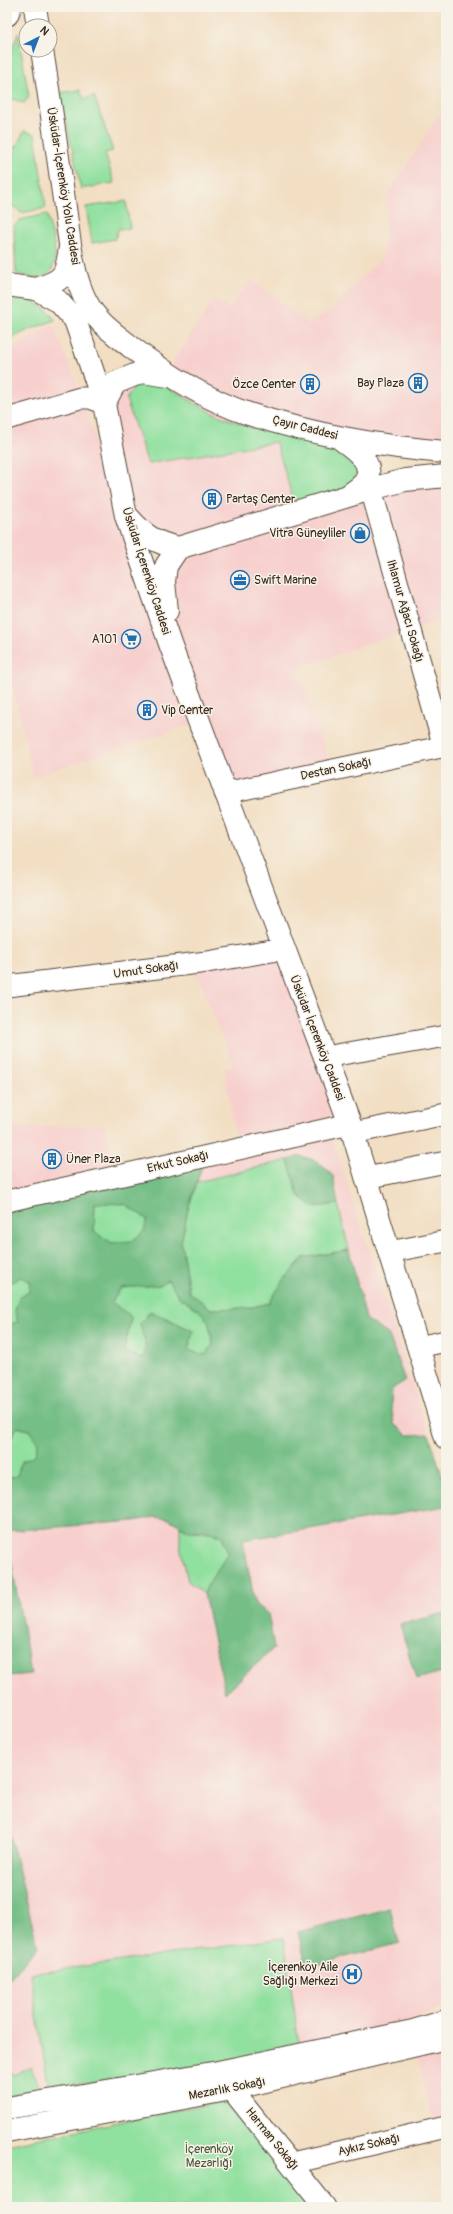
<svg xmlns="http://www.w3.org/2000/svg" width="453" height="2214" viewBox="0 0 453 2214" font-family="Pangolin,sans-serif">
	<rect width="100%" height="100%" fill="#f7f3e8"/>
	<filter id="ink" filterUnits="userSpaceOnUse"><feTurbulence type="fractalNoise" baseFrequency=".025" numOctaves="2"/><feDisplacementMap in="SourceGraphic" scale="8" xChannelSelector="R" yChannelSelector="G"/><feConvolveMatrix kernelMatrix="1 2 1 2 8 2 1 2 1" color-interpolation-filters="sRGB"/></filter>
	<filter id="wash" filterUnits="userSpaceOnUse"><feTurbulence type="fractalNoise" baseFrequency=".012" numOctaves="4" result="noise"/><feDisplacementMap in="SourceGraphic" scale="16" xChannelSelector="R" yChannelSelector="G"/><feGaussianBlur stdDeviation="0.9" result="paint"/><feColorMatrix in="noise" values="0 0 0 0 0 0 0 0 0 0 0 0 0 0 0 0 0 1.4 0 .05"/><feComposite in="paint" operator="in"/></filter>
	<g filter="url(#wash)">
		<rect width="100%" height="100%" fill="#f2dec2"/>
		<!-- built -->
		<path fill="#f7d0ce" d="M446,105v347l-85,-12 10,49 75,-13v144l-35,9 -112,39 32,102 -106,23 -55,-149 8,-96 -52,-32 -22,-112 11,-21 57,-7 1,-15 41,-61 16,8 21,-29 57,45 24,-15 51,-53 5,-62z
			M53,324l27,68 -73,21v-62l34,-18z
			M84,404l60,184 48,136 -159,53 -19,-87 -7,1v-265z
			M284,949l66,175 -112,25 -14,-81 9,-3 -40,-101z
			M104,1125l12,51 -109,25v-73z
			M332,1138l114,350v519l-68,26 -78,18 -16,-113 -254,36 19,115 -42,7v-889z
			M446,2048v74l-12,3 -18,-69z"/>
		<!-- green -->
		<path fill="#90e09f" stroke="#66855e" d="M18,33l11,64 -5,6 -17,-6v-33z
			M80,90l4,9 10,-3 19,55 -8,2 9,30 -33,6 -21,-96z
			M24,131l11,3 11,74 -25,5 -5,-6 -9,-1v-40z
			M126,201l4,27 -12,1 -3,10 -23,4 -6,-36z
			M47,214c4,18 20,62 -10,64 -6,0 -15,-4 -21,-5l-2,-47 6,-6z
			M11,295c18,5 35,9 44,25l-27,10 -21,11v-45z
			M150,381l17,6 46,26 36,14 76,15 29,20 5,10 -13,18 -51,16 -19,-64 -128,22 -22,-65 11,-16z
			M288,1160l10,35 16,12 24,-3 11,46 -46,8 -19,22 -15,23 -20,5 -38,1 -22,-17 -8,-49 7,-34 9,-27z
			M95,1202l30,2 22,15 -3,13 -12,9 -20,2 -18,-11z
			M21,1276l9,5 -1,11 -10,6 -4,13 3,11 -11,3v-40z
			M168,1280l12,18 19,12 9,11 5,24 -8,11 -17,-6 5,-19 -28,-14 -25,7 6,21 -3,14 -19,-6 7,-35 -19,-16 9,-14 39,-3z
			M16,1427l13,3 9,13 -3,12 -13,6 -5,15 -10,2v-30z
			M180,1526c12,7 28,6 42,10l6,17c-8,15 -19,26 -24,41l-16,-13 -8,-36z
			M284,1938l16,113 -251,38 -19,-115z
			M31,2066l8,24 -32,6v-26l8,5z
			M230,2099l88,108h-311v-62z"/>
		<!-- forest -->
		<path fill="#74be86" stroke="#587452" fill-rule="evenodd" d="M300,1156l17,5 16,15 5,28 -24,3 -16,-12 -10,-35z
			M202,1166l-14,43 -7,34 8,49 22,17 38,-1 20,-5 15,-23 19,-22 46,-8 17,69 23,16 16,46 -13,8 -1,15 3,20 13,11 22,-1 17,54v18l-203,34 12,64 13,9 6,35 -49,45 -21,-99c5,-15 16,-26 24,-41l-6,-17 -15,-5h-18l-20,-12 -14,-2 -21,4 -127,10v-53l10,-2 5,-15 13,-6 3,-12 -9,-13 -12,-3 -10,21v-123l11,-3 -3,-11 4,-13 10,-6 1,-11 -9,-4 -14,8v-78zM95,1203l30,1 22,15 -3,12 -12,10 -20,2 -18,-11zM168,1280l12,18 19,12 9,11 5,24 -8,10 -17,-5 5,-19 -43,-20 -10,13 6,21 -3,14 -19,-7 7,-35 -19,-15 9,-14 39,-3z
			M7,1536l24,138 -24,2z
			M446,1613v58l-30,8 -16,-55z
			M7,1824l31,123 -31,34z
			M390,1908l9,35 -92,24 -9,-35z"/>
	</g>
	<g filter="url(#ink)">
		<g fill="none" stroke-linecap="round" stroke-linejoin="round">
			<defs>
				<path id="minor" d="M7,419l73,-21h11l13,6
					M367,475l77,272
					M225,793l221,-47
					M7,986l200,-24 77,-13
					M325,1057l121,-21
					M353,1133l93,-19
					M366,1178l80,-16
					M7,1201l343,-77
					M389,1252l57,-11
					M418,1347l28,-6
					M221,2076l104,131
					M292,2163l154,-36"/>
				<path id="major" d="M35,7l3,19
					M42,50c8,50 15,100 22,150 5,34 7,73 23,103 10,19 28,31 44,44 35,27 75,53 118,67 61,20 133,33 197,38
					M7,285l29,4 22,12 17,19 29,84 22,112 44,128 180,480 96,314
					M36,289c29,-9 30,-13 34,-42
					M104,404l11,-21 27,-11 27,4
					M338,437c12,9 38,24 28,43 -3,6 -12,11 -17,15
					M129,518c16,18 25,24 49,30l193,-59 34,-9 41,-4
					M167,611l-3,-29 2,-16 12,-18
					M7,2108l211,-36 195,-41 33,-10
					M7,2131l225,-42 214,-51"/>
				<path id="highway" d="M7,15l3,-8"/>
			</defs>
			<!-- minor casing -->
			<use href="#minor" stroke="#564537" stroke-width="23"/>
			<!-- major casing -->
			<use href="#major" stroke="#564537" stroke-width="24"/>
			<!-- highway casing -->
			<use href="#highway" stroke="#564537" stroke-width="24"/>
			<!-- minor -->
			<use href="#minor" stroke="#fff" stroke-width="21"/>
			<!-- major -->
			<use href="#major" stroke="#fff" stroke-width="22"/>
			<!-- highway -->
			<use href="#highway" stroke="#fff" stroke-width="22"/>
		</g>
	</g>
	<!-- icons -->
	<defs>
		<symbol id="building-ring" viewBox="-11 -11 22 22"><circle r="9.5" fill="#f7f3e8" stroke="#1f6fb2" stroke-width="1.5"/><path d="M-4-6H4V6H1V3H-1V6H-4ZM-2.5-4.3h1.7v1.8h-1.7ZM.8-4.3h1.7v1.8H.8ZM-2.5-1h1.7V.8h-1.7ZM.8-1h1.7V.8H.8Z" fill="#1f6fb2"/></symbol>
		<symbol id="shop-ring" viewBox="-11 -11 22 22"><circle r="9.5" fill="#f7f3e8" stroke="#1f6fb2" stroke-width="1.5"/><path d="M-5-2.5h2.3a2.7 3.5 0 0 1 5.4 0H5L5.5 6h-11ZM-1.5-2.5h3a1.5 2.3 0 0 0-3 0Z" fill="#1f6fb2"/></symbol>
		<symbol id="office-ring" viewBox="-11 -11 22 22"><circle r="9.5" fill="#f7f3e8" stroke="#1f6fb2" stroke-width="1.5"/><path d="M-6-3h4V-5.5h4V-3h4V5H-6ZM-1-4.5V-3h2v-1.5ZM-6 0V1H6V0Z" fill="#1f6fb2"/></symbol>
		<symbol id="supermarket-ring" viewBox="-11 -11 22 22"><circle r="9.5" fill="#f7f3e8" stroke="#1f6fb2" stroke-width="1.5"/><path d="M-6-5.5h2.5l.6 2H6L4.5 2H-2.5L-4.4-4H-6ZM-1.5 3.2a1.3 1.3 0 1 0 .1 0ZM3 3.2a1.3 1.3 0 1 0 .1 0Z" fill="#1f6fb2"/></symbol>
		<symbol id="hospital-ring" viewBox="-11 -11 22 22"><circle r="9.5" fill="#f7f3e8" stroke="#1f6fb2" stroke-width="1.5"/><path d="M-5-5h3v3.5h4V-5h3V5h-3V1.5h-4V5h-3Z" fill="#1f6fb2"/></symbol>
	</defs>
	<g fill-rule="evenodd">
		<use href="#building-ring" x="407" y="372" width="22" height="22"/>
		<use href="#building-ring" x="299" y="373" width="22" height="22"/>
		<use href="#building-ring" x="201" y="488" width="22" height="22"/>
		<use href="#shop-ring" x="349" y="522" width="22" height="22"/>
		<use href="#office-ring" x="229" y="569" width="22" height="22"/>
		<use href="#supermarket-ring" x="120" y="628" width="22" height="22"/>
		<use href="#building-ring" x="136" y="699" width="22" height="22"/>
		<use href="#building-ring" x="41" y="1148" width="22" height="22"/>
		<use href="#hospital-ring" x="341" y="1963" width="22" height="22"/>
	</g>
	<g text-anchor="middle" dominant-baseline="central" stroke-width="3" stroke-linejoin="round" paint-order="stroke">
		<!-- street labels -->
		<g font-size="12" fill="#3b2a1e" stroke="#f7f3e8">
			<text transform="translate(63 186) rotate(81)">Üsküdar-İçerenköy Yolu Caddesi</text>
			<text transform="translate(305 428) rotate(14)">Çayır Caddesi</text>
			<text transform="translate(146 571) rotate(72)">Üsküdar İçerenköy Caddesi</text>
			<text transform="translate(405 611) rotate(74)">Ihlamur Ağacı Sokağı</text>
			<text transform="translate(336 769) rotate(-12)">Destan Sokağı</text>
			<text transform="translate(146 970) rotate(-8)">Umut Sokağı</text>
			<text transform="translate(317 1038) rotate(69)">Üsküdar İçerenköy Caddesi</text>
			<text transform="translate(178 1162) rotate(-13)">Erkut Sokağı</text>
			<text transform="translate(227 2089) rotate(-11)">Mezarlık Sokağı</text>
			<text transform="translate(272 2139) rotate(51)">Harman Sokağı</text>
			<text transform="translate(369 2145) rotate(-13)">Aykız Sokağı</text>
		</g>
		<!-- poi labels -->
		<g font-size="12" fill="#3b2a1e" stroke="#f7f3e8" text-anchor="end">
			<text x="404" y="383">Bay Plaza</text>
			<text x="296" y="384">Özce Center</text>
			<text x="226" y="499" text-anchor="start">Partaş Center</text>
			<text x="346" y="533">Vitra Güneyliler</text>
			<text x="254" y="580" text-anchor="start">Swift Marine</text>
			<text x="117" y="639">A101</text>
			<text x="161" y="710" text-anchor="start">Vip Center</text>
			<text x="66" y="1159" text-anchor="start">Üner Plaza</text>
			<text x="338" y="1967">İçerenköy Aile<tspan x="338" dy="14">Sağlığı Merkezi</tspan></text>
		</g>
		<!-- park labels -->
		<g font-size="12" fill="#50583e" stroke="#f7f3e8">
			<text x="209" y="2149">İçerenköy<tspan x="209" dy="14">Mezarlığı</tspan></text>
		</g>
	</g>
	<!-- margin -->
	<rect width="453" height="2214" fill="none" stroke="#f7f3e8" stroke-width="24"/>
	<!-- north arrow -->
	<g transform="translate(38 38) rotate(42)"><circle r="19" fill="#f7f3e8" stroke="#aca397"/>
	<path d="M0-3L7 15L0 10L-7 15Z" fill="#1f6fb2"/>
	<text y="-6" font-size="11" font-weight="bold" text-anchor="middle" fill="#3b2a1e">N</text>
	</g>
</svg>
